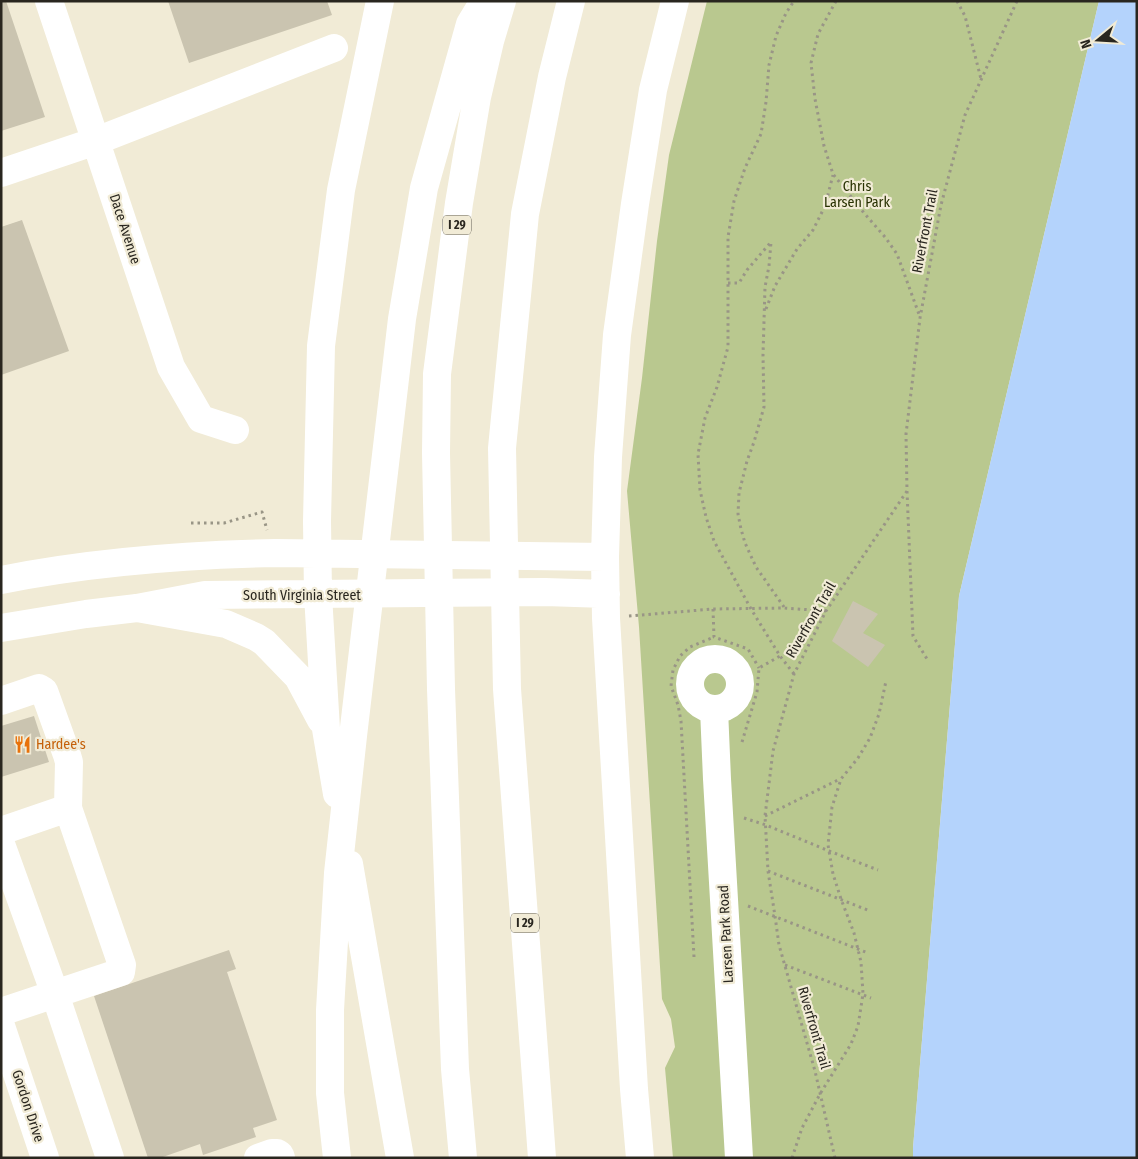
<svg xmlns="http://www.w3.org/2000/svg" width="1138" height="1159" viewBox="0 0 1138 1159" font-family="'Fira Sans Condensed',sans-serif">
	<rect width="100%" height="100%" fill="#f1ebd6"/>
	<!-- green -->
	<path fill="#b9c88f" d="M707,1h392l-140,595 -46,552v10h-240l-8,-90 10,-21 -4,-28 -9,-20 -23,-372 -12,-136 15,-113 15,-137 12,-86z"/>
	<!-- water -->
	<path fill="#b4d3fc" d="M1099,1h38v1157h-224v-10l46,-552z"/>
	<!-- building -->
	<path fill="#cac4b0" d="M1,1h5l39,116 -44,14z
		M168,1h159l5,14 -143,48z
		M22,220l47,131 -68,24v-148z
		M853,601l25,13 -15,19 22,12 -17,22 -36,-26z
		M34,716l15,46 -48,15v-51z
		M229,950l7,19 -9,3 50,148 -24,8 3,9 -53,18 -3,-11 -40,14h-12l-54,-162z"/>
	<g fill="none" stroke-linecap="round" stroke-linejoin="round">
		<!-- path -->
		<path stroke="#999586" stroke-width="3" stroke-dasharray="2.5 4" stroke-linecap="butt" d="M836,1l-18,33 -7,29 4,36 9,47 9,28 31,39 21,24 12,17 23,63
			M957,1l8,15 16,63
			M728,283h11l8,-13 24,-28 -2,24 -4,21 -2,68 1,52 -10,35 -7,19 -8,32 -1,21 3,15 4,14 11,24 28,40
			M766,309l9,-23 22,-37 16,-19 12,-24 8,-31
			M907,491l6,145 14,23
			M191,523h33l38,-11 5,18
			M713,609l1,28 34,12 11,19
			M629,616l84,-7 71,-1 42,3
			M794,674l-14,-18 -29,-47 -37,-68 -8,-24 -6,-27 -2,-36 7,-36 12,-31 11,-40v-110l6,-36 11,-33 16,-34 5,-32 3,-37 7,-29 10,-23 8,-12
			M742,742l15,-50 2,-24 21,-12
			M765,816l75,-37
			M744,818l22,7 63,26 49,19
			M768,871l102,40
			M748,906l120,47
			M694,957l-13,-236 -3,-16 -7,-19 2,-16 7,-14 10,-9 24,-10
			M785,965l86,33
			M792,1158l10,-30 18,-34 31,-50 7,-18 5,-32 -2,-32 -7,-29 -13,-34 -8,-25 -5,-29 4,-38 9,-28 17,-21 12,-20 9,-24 7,-33
			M835,1158l-20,-87 -36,-126 -4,-29 -7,-45 -3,-55 8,-65 21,-77 32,-63 81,-120 -1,-57 14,-116 21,-113 24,-90 52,-114"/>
		<!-- minor -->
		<path stroke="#fff" stroke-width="28" d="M49,1l122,366 30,52 34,11
			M1,173l95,-32 238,-93
			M690 684a25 25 0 1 1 50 0a25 25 0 1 1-50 0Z
			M1,701l38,-13 5,3 23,64 2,7 -1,46 54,157 -1,7 -120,40
			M714,709l3,70 22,379
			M1,831l67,-23
			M1,844l54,150 55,164
			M258,1158l14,-5h5l3,2 1,3"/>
		<!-- major -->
		<path stroke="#fff" stroke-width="28" d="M1,580c90,-18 182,-25 274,-27l330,4
			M318,595l-1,-74 4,-175 20,-156 39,-189
			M1,628l85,-14 51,-6 68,-13 340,-3 61,2
			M1,1026l44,132
			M640,1158l-6,-69 -28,-471 -1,-61 3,-100 9,-122 18,-131 18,-114 22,-89"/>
		<!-- highway -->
		<path stroke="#fff" stroke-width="28" d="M318,595l8,134 11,65
			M137,608l89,16 30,13 8,5 34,35 23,43
			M349,864l51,294
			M337,1158l-7,-65v-83l8,-137 15,-137 49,-417 22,-131 46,-164 14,-23
			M463,1158l-8,-89 -14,-380 -5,-236 1,-79 22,-171 18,-106 13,-56 12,-40
			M542,1158l-35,-469 -5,-241 23,-234 27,-137 19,-76"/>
	</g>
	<!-- icons -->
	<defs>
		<symbol id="restaurant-bare" viewBox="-9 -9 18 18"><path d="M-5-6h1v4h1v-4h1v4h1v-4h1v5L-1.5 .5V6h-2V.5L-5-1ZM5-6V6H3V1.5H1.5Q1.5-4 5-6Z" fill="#e8710a" stroke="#f1ebd6" stroke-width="2.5" paint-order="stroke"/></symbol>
	</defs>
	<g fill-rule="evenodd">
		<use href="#restaurant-bare" x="10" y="732" width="25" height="25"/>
	</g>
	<g text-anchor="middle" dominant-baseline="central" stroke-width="4.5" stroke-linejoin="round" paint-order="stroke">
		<!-- shield labels -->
		<g fill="#f1ebd6" stroke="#656156" stroke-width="1">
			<rect x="443" y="215.5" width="28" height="19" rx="4"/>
			<rect x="511" y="913.5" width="28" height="19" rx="4"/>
		</g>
		<g font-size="12" font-weight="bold" fill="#29261f">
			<text x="457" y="225">I 29</text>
			<text x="525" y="923">I 29</text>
		</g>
		<!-- park labels -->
		<g font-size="14" fill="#283102" stroke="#f1ebd6">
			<text x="857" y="186">Chris<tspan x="857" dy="16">Larsen Park</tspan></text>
		</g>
		<!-- street labels -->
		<g font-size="14" fill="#29261f" stroke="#f1ebd6">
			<text transform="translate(125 229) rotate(72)">Dace Avenue</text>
			<text transform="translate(925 231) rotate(-79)">Riverfront Trail</text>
			<text x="302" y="595">South Virginia Street</text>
			<text transform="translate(811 620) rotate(-60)">Riverfront Trail</text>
			<text transform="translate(726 934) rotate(-93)">Larsen Park Road</text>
			<text transform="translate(814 1028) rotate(74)">Riverfront Trail</text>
			<text transform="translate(28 1106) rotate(72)">Gordon Drive</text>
		</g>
		<!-- food labels -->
		<g font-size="14" fill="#c56008" stroke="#f1ebd6" text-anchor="start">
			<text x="36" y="744">Hardee's</text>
		</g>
	</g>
	<!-- border -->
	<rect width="1138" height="1159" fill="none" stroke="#29261f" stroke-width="5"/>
	<!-- north arrow -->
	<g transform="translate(1098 40) rotate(252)" stroke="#f1ebd6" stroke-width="4" paint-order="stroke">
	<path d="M0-4L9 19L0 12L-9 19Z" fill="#29261f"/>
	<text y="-8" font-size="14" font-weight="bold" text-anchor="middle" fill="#29261f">N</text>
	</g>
</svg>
